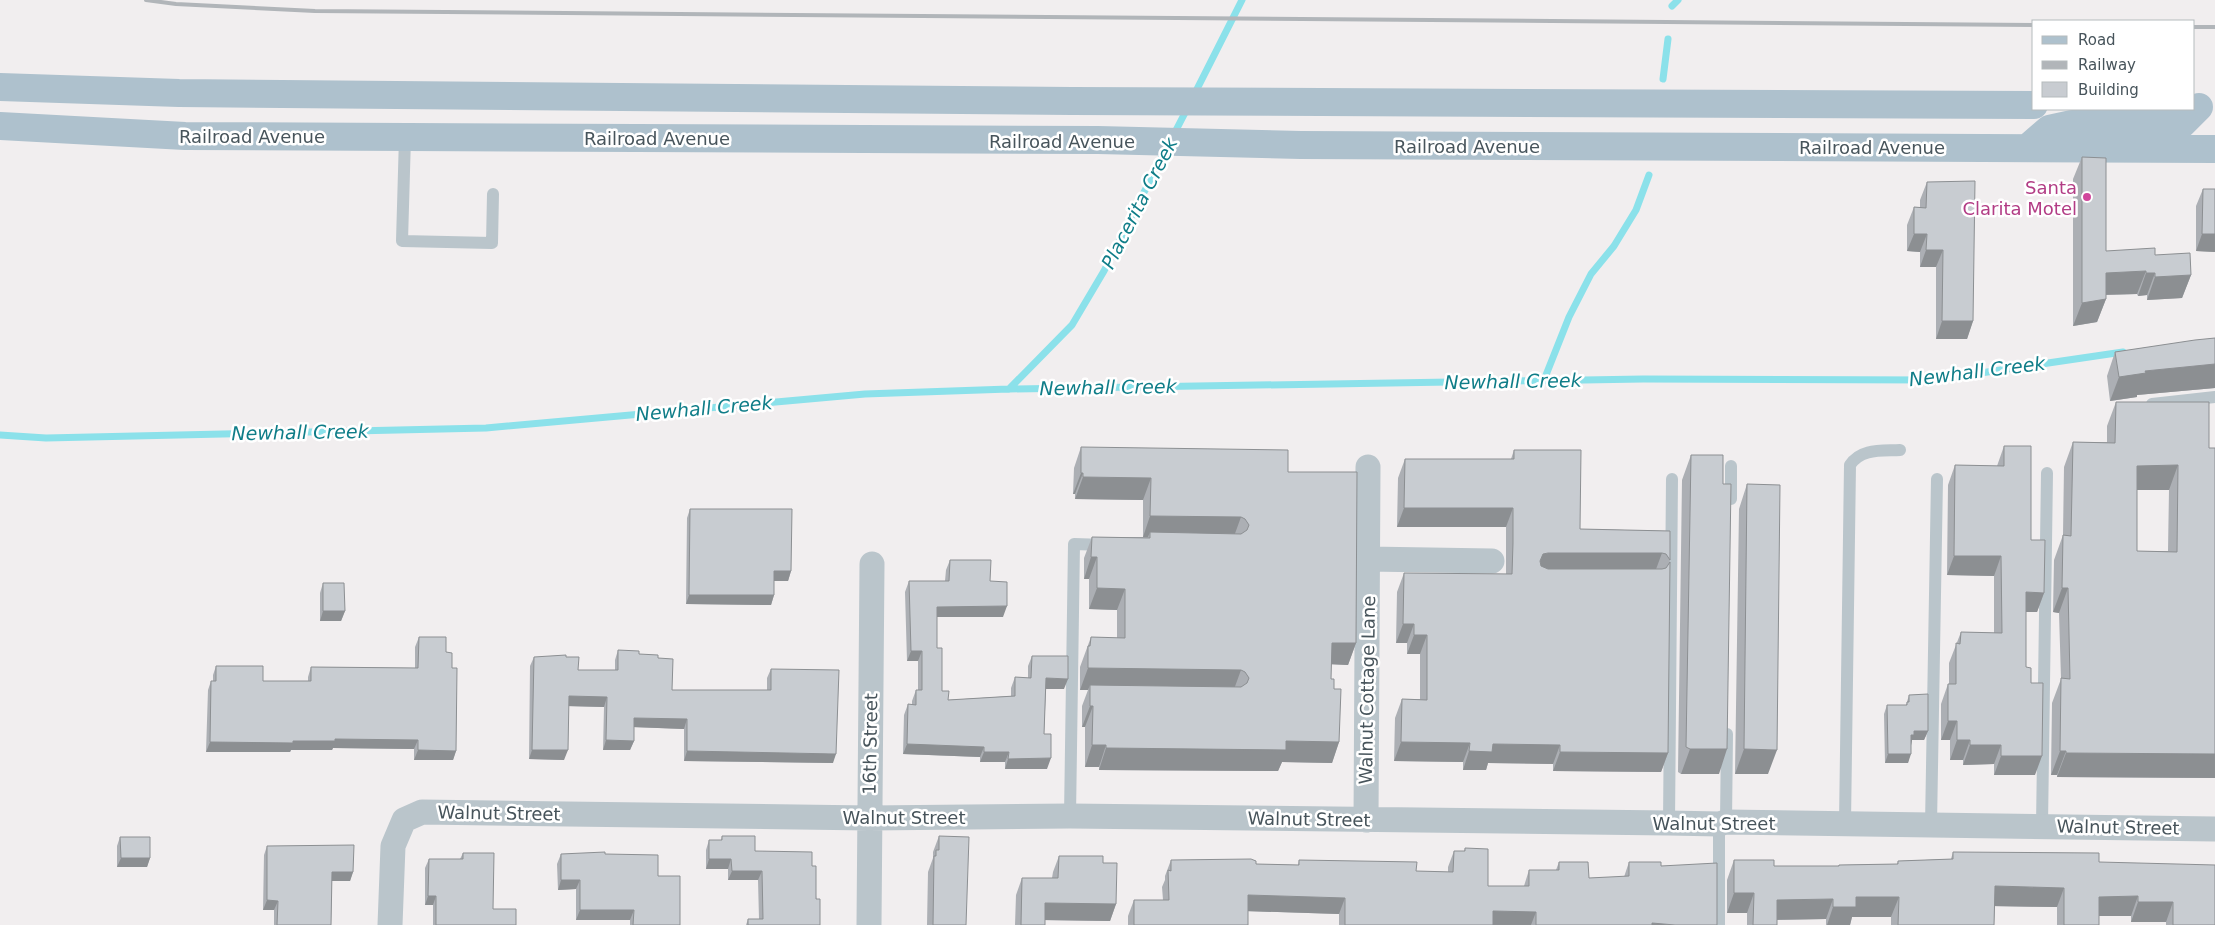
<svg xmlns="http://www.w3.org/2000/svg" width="2215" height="925" viewBox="0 0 2215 925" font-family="'DejaVu Sans',sans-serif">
	<rect width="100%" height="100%" fill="#f1eeef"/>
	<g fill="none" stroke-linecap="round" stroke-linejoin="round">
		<!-- stream -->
		<path stroke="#8be1ea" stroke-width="7" d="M1672,6l6,-6
			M1663,79l5,-40
			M1194,95l48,-95
			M1173,136l15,-29
			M1544,380l25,-63 22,-43 23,-28 22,-36 13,-35
			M1009,389l63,-64 32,-54 63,-124
			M0,435l46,3 440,-10 379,-34 144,-5 634,-10 290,1 190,-28"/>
		<!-- service -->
		<path stroke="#bac5cb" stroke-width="12" d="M405,137l-3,104 90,2 1,-49
			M2152,404l63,-7
			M1731,499v-33
			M1070,816l4,-272 31,1
			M1726,822l1,-88
			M1669,823l3,-344
			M1845,823l5,-358c11,-17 32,-14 50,-15
			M1719,824v101
			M1931,825l6,-346
			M2042,826l5,-353"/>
		<!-- minor -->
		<path stroke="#bac5cb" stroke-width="25" d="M1368,559l124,2
			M1366,820l2,-353
			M390,925l3,-79 11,-26 18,-8 447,6 201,-2 599,7 50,1 7,-2 489,7
			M869,925l3,-361"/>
		<!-- primary -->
		<path stroke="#aec1cd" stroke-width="28" d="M0,87l179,6 893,8 962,4
			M0,126l185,10 913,4 203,5 914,4
			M2027,148l22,-19 23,-5h110l17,-17"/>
		<!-- rail -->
		<path stroke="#b1b5b9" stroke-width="4" d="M146,0l30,4 139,7 1719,14
			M2194,27h21"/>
	</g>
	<!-- wall -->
	<path fill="#acafb4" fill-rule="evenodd" d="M2082,157l24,94 49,4 36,20 -9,23 -35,2v-5l-9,1 -1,-2 -31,1v4l-9,23 -24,4v-147z
		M1927,182l46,139 -6,18h-31v-72h-16v-15l-13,-1v-26l7,-18h6v-7z
		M2203,189l12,63 -19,-1v-45z
		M2215,338v50l-78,7v2l-27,4 -3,-25 8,-24z
		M2116,402l93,46 6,330 -158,-1v-2h-6l1,-72 9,-24 -2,-66 -6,-1 1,-52 9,-25 1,-68 9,-25h34v-16zM2137,490h32l-1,61h-31z
		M2004,446l27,94 13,53 -7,19h-11v55l5,16 4,92h-41v-11l-31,1v-5h-13v-20h-9v-36l7,-20h1v-21l12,-31 33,1v-57l-47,-1 1,-90 7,-20 42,1z
		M1081,447l207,25 68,171 -8,22 -17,-1v15l3,10 5,53 -7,21 -50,-1 -4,9 -179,-1v-3h-14v-40h-3v-21l6,-16h-8v-23l11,-30 26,1v-28l-28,-1v-30h-5v-21l8,-21h56h-5v-37l-68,-1v-5h-2l1,-26z
		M1514,450l66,79 90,2v29l-1,4 -1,189 -7,19 -108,-1v-7l-65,-1 -2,7h-23v-8l-69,-1 1,-43 7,-19h18v-45h-13v-11h-11l1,-51 7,-19 102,1v-47h-109l1,-49 7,-19h106z
		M1691,455l28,319h-38l-3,-2 4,-292z
		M1747,484l21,290h-33l4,-265z
		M690,509l101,62 -3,10h-14v14l-3,10 -85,-1 1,-86z
		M950,560l40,21 13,36h-66v31l5,43 6,9 63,-4v-8l4,-11 13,1v-12l4,-10 32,33h-18l-2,45 3,35h-42v-7h-25v-5l-77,-3 1,-39 4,-11 4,1v-4l4,-11h2v-29h-11l-2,-69 4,-11h36l1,-11z
		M323,583l22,28 -4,10h-21v-28z
		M419,637l27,15 6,16 4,83 -3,9h-39v-11l-81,-1 -1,2h-41l-1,2h-84l2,-62 3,-9h2v-6l3,-9 47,15h45v-4l3,-10 104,1v-21z
		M618,650l40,8 14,32h95v-12l4,-9 62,94 -149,-2v-32l-50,-2v14l-4,9h-27l1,-43 -36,-1 -4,54 -35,-1 1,-93 4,-9h32l12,13h37v-10z
		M1909,695l19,36 -4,9h-12l-4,23h-23l-1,-49 3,-9h19z
		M722,836l33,15 57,15 8,59h-74l2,-6h11l-1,-39h-30v-11h-22v-19l3,-10h12z
		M939,836l27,89h-39l1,-53 5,-14v-6z
		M120,837l30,21 -3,9h-30v-21z
		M267,846l86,26 -3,9h-18l-1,44h-57v-15h-11l1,-55z
		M1465,848l23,38h36l5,-16h27l3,-8 30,16 35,-1 5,-15 32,4 56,59h-378v-11l-91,-3v14h-120v-9l6,-16h29l-1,-13 3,-7v-4l6,-16 85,4 42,1 1,-5 117,11 32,1v-5l6,-16h10z
		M1953,852l146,10 116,63h-49v-3h-35v-6h-32v9h-42v-18l-62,-1 -1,19h-103v-8h-39l-2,8h-24v-6l-49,1v5h-30v-12h-20v-33l7,-20 40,6h64l1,-1 58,-1 1,-3 53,-2z
		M463,853l30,56 23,16h-83v-20h-8v-37l4,-9h31z
		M561,854h44l53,22 22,49h-50v-5h-54v-31l-18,1 -1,-26z
		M1059,856l44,7 13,41 -6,17 -65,-1v5h-30l1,-30 6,-17h30l1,-6z"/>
	<!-- shaded-wall -->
	<path fill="#8c8f92" d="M1914,234h13l-7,18 -13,-1z
		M2202,234h13v18l-19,-1z
		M1926,250h17l-7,17h-16z
		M2146,271l-9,23 -40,1 9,-22z
		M2146,273h9l-8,22 -9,1z
		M2191,275l-9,23 -35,2 8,-23z
		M2106,299l-9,23 -24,4 9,-23z
		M1942,321h31l-6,18h-31z
		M2215,364v24l-78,7v2l-27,4 9,-24 26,-6z
		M2178,465l-9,25h-41l9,-24z
		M1081,473h2l-8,21h-2z
		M1083,477l68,1 -8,22 -68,-1z
		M1404,508h109l-7,19h-109z
		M1150,516l91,1 -8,22 -83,-7 -2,5h-5z
		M1548,553h114l-7,19h-114l-1,-11 3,-7z
		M1954,556h47l-7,20 -47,-1z
		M1091,557h6l-8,22h-5z
		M774,571h17l-3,10h-17z
		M1097,588l28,1 -8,21 -28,-1z
		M2062,588h6l-9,25 -6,-1z
		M2026,592l18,1 -7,19h-18z
		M689,595h85l-3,10 -85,-1z
		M1007,606l-4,11h-70l4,-10z
		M323,611h22l-4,10h-21z
		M1403,624h11l-7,19h-11z
		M1414,635h13l-7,19h-13z
		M1332,643h24l-8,22 -24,-1z
		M911,651h11l-4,10h-11z
		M1088,668l153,2 -8,22 -143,-7 -2,5h-8z
		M1046,678l22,1 -4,10h-22z
		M569,696l38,1 -3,10 -39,-1z
		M1090,706h3l-8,21h-3z
		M634,718l53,1 -3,10 -53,-2z
		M1948,721h9l-7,19h-9z
		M1914,731h14l-4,9h-12l-1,5v-10z
		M335,739l83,1 -4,9 -81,-1 -1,2h-41l-1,2h-84l4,-10 83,-1z
		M606,740l28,1 -4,9h-27z
		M1957,740h13l-7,20h-13z
		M1286,741l53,1 -7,21 -50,-1 -4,9 -179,-1 7,-22z
		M1401,742l69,1 -7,19 -69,-1z
		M907,744l77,3 -4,10 -77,-3z
		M1493,744l67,1 -7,19 -65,-1 -2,7h-23l6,-19z
		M1092,745h14l-7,22h-14z
		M1970,745h31l-7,19 -31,1z
		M1690,749h37l-8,25h-38z
		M1744,749l33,1 -9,24h-33z
		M418,750l38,1 -3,9h-39z
		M532,750h36l-4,10 -35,-1z
		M687,751l149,3 -3,9 -149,-2z
		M2060,751h6l-9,24h-6z
		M984,752h25l-4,10h-25z
		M1560,752l108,1 -7,19 -108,-1z
		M2066,753l149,1v24l-158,-1z
		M1888,754h23l-3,9h-23z
		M2001,756h41l-7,19h-41z
		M1051,758l-4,11h-42l3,-10z
		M121,858h29l-3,9h-30z
		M709,859h22l-3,10h-22z
		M732,871h30l-4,9h-30z
		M332,872h21l-3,9h-21z
		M561,880h19l-4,9 -18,1z
		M1995,886l69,2 -7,19 -69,-1z
		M1734,893h20l-7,20h-20z
		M1248,895l97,3 -6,16 -97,-3z
		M428,896h8l-3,9h-8z
		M2138,896l-7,20h-39l7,-19z
		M1856,897h43l-8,20h-39l-2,8h-23l6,-18z
		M1833,899l-7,20 -56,1 7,-20z
		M267,900l11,1 -4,9h-11z
		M2138,902h35l-7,20h-35z
		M1045,903l71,1 -6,17 -71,-1z
		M580,910h54l-4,10h-54z
		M1493,911l43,1 -5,13h-43z
		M1652,923l23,2h-24z"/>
	<!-- building -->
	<path fill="#c8ccd1" stroke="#8c8f92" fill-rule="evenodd" d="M2082,157l24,1v93l49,-3v7l35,-2 1,22 -36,2v-4h-9v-2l-40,2v26l-24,4z
		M1975,181l-2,140h-31l1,-71h-17l1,-16h-13v-27l12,1 1,-26z
		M2203,189h12v45h-13z
		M2215,338v26l-70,7 1,2 -27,4 -4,-25 80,-12z
		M2116,402h93v46h6v306l-149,-1v-2h-6l1,-73 9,1 -2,-91h-6l1,-53 8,1 2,-94 42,1zM2178,465l-1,87 -40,-1v-85z
		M2004,446h27v94h14l-1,53 -18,-1v75l5,1v15h12l-1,73h-41v-11h-31v-5h-13v-19h-9v-37h8v-41l4,1 1,-12 41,1 -1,-77h-47l1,-91 49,1z
		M1081,447l207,3v22h69l-1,171h-24l-1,36h3v10h7l-2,53 -53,-1v9l-180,-2v-3h-14l1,-39h-3v-21l151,2 6,-4 2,-5 -4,-6 -4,-2 -153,-2v-22h2l1,-9 34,1v-49l-28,-1v-31h-6l1,-20 58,1v-6l91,2 6,-4 2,-5 -4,-6 -4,-2 -91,-1 1,-38 -68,-1v-4h-2z
		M1514,450h67l-1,79 90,2v29l-4,-6 -4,-1h-114l-5,1 -3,7 1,5 7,3h114l4,-1 4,-6 -2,191 -108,-1v-7l-67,-1 -1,8 -23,-1 1,-8 -69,-1 1,-43 25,1v-65h-13v-11h-11l1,-51 108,1 1,-31v-35h-109l1,-49h109z
		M1691,455h32v29h8l-4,265h-37l-4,-2z
		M1747,484l33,1 -3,265 -33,-1z
		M690,509h102l-1,62h-17v24h-85z
		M950,560h41l-1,21 17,1v24l-70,1v41h5v43h7l-1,9 67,-4v-19l16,1 1,-22h36v23l-22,-1 -2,56h7v24l-43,1 1,-7h-25v-5l-77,-3 1,-40 8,1v-15h6v-39h-11l-2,-70h40z
		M323,583h21l1,28h-22z
		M419,637h27v15l6,1v15h5l-1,83 -38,-1v-10l-83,-1v2h-42v2l-83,-1 1,-61h5v-15h47v15h48v-14l107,1z
		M618,650l21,1v3l19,1v3l15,1 -1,31h99v-21l68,1 -3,84 -149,-3v-32l-53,-1v23l-28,-1 1,-43 -38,-1 -1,54h-36l2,-93 32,-2v2h13l-1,13h40z
		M1928,694v37h-14v4h-3v19h-23l-1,-49h20v-3h2v-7z
		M722,836h33v15l57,1v14h4v33h4v26h-72v-6h15l-1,-48h-30l-1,-12h-22v-19h13z
		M939,836l30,1 -3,88h-33l1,-69h2v-6h3z
		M120,837h30v21h-29z
		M354,845l-1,27h-21l-1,53h-54l1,-24 -11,-1v-54z
		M1465,848l23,1v37h41v-16h30v-8h29l1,16 40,-2v-14h32v4l56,-3v62h-42l-23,-2v2h-116v-13l-43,-1v14h-148v-27l-97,-3v30h-114v-25h35l-1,-30 3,1v-11l80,-1 5,2v3l43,1v-5l118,2 -1,9 37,1 1,-21h11z
		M605,852v2l53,1v21h22v49h-47l1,-15h-54v-30h-19v-26z
		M1953,852l146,1v9l116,3v60h-42v-23h-35v-6l-39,1v28h-35v-37l-69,-2 -1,39h-96l1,-28h-43v10h-23v-8l-56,1v25h-24l1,-32h-20v-33h40v6h65v-1l59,-1v-3l55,-2z
		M463,853h31l-1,56h23v16h-80v-29h-8l1,-37h34z
		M1059,856h44v7h14l-1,41 -71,-1v22h-24l1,-47h36z"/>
	<!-- markers -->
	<circle fill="#d1479c" stroke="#fff" stroke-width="2" cx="2087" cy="197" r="5"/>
	<g text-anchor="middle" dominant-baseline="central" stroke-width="5" stroke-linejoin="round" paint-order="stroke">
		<!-- street labels -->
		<g font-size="18" fill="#47545b" stroke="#fff">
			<text x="252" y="136">Railroad Avenue</text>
			<text x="657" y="138">Railroad Avenue</text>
			<text x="1062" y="141">Railroad Avenue</text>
			<text x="1467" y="146">Railroad Avenue</text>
			<text x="1872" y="147">Railroad Avenue</text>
			<text transform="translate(1367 690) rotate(-89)">Walnut Cottage Lane</text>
			<text transform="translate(870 744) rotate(-89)">16th Street</text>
			<text transform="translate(499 813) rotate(1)">Walnut Street</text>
			<text x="904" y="817">Walnut Street</text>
			<text transform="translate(1309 819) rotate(1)">Walnut Street</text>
			<text x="1714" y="823">Walnut Street</text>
			<text transform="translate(2118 827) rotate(1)">Walnut Street</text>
		</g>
		<!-- hotel labels -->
		<g font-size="18" fill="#b23c85" stroke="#fff" text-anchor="end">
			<text x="2077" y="187">Santa<tspan x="2077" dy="21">Clarita Motel</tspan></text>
		</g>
		<!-- water labels -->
		<g font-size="19" font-style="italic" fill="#0f7d88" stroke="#fff">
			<text transform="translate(1139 203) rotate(-63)">Placerita Creek</text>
			<text transform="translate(1977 371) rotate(-7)">Newhall Creek</text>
			<text transform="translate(1513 381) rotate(-1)">Newhall Creek</text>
			<text transform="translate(1108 387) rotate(-1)">Newhall Creek</text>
			<text transform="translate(704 408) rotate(-5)">Newhall Creek</text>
			<text transform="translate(300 432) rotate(-1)">Newhall Creek</text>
		</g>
	</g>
	<!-- legend -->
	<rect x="2032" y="20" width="162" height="90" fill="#ffffff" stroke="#b5bbbd"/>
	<rect x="2042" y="36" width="25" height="8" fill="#aec1cd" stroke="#b5bbbd"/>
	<text x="2078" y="45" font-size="15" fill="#47545b">Road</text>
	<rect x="2042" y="61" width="25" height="8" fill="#b1b5b9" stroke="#b5bbbd"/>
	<text x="2078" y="70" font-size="15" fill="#47545b">Railway</text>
	<rect x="2042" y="82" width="25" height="15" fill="#c8ccd1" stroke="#b5bbbd"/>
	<text x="2078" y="95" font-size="15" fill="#47545b">Building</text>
</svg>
